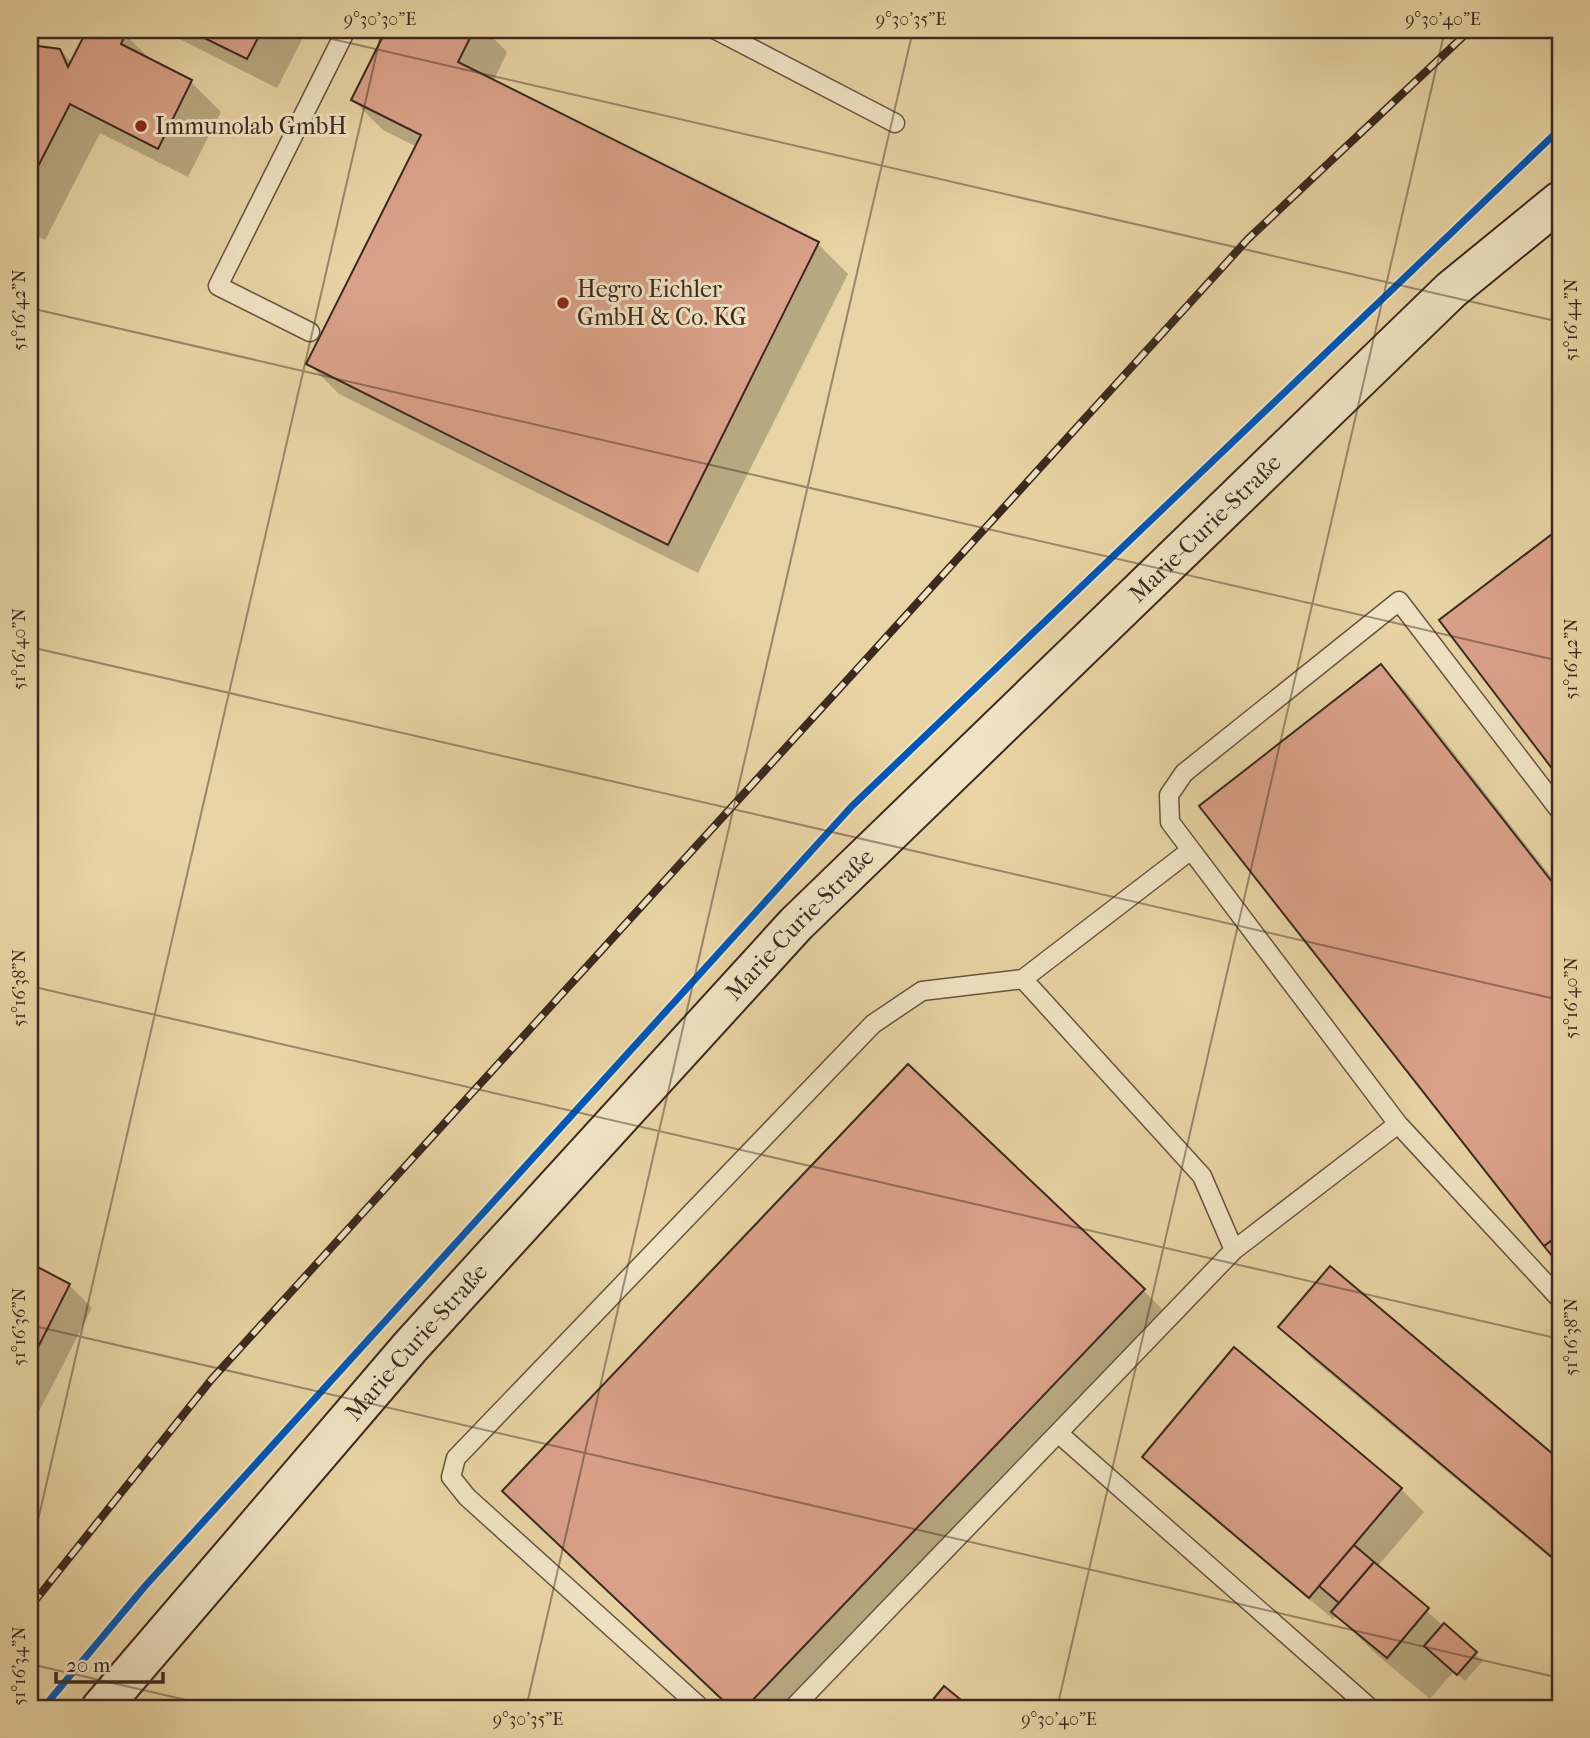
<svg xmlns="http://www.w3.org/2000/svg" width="1590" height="1738" viewBox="0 0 1590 1738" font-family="'IM FELL French Canon',serif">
	<rect width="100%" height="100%" fill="#e8d4a4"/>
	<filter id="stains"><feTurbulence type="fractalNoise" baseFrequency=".00286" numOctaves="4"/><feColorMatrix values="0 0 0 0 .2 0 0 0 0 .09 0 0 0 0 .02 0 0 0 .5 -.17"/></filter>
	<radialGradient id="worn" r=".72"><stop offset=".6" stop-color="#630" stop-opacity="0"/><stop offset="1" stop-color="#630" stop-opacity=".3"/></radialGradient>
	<!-- shadow -->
	<path fill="#0003" d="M89,30h27l9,4 29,29 37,19 30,30 -33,65 -88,-44 -55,107 -15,-8v-185l30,3 12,13z
		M162,30h145l-30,58z
		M388,30h97l22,22 -14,30 325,162 30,30 -150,299 -359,-179 -30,-30 108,-217 -34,-17 -30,-30z
		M1560,531v245l-118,-155z
		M1381,667l23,22 156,199v375l-358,-456z
		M30,1265l39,20 23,23 -60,117 -2,-2z
		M1330,1269l230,193v104l-250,-209 -29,-30z
		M1143,1290l23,23 -376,395h-58l-205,-194z
		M1144,1457l257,32 23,23 -47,55 106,94 -18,20 -11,-10 -24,28 -54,-45 -39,-39 -4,4 -166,-139z"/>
	<!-- building -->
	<path fill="#daa188" stroke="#3b291f" stroke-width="2" d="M87,30h33l6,3 -5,11 71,36 -34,69 -88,-45 -40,78v-137l30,4 8,18z
		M188,30h74l-15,29z
		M386,30h88l-16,32 361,180 -151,303 -362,-181 115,-229 -70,-35z
		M1560,528v251l-121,-159z
		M1381,664l179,228v342l-16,12 -345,-440z
		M908,1064l237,225 -400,419h-14l-229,-217z
		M1560,1234v32l-16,-20z
		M30,1263l40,21 -40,79z
		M1330,1266l230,194v104l-282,-237z
		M1234,1347l168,141 -93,110 -167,-141z
		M1354,1545l20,17 -35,41 -20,-17z
		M1374,1562l55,46 -42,50 -56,-46z
		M1444,1623l33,29 -20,23 -33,-29z
		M944,1686l27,22h-45z"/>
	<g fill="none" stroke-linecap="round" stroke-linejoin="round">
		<defs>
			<path id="lane" d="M716,30l179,93
				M310,332l-92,-46 128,-256
				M1191,850l-168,129 179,197 32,74
				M1398,1124l-228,-302 -1,-27 15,-22 215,-172 161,210
				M701,1708l-234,-211 -16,-20 5,-19 417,-434 49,-33 101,-12
				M793,1708l265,-275
				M1370,1708l-312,-275 176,-183 164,-126 162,175"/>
			<g id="secondary">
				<path id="s1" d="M101,1708l310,-362 385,-422 655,-634 109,-89"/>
			</g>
		</defs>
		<!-- lane casing -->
		<use href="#lane" stroke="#665440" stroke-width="21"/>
		<!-- secondary casing -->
		<use href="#secondary" stroke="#3b291f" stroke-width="42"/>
		<!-- lane -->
		<use href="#lane" stroke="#f0e3c4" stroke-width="18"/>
		<!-- secondary -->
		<use href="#secondary" stroke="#f0e3c4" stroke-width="38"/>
		<defs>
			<path id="rail" d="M30,1607l181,-227 1037,-1141 222,-209"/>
		</defs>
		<!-- rail casing -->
		<use href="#rail" stroke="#3b291f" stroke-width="8"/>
		<!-- rail -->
		<use href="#rail" stroke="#f0e3c4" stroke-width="5" stroke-dasharray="16" stroke-linecap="butt"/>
		<defs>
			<path id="cycleway" d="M43,1708l103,-123 706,-779 708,-677"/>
		</defs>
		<!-- cycleway casing -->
		<use href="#cycleway" stroke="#f0e3c4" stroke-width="11"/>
		<!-- cycleway -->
		<use href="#cycleway" stroke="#0057b8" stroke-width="7"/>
	</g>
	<!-- ticks -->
	<path fill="none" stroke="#3b291f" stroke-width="2" stroke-opacity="0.45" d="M293,30l1267,292M30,308l1530,353M30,647l1530,353M30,986l1530,353M30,1325l1530,353M30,1555l352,-1525M30,1664l191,44M526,1708l387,-1678M1057,1708l388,-1678"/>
	<!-- markers -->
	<g fill="#8f2418" stroke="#f0e3c4" stroke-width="2.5">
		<circle cx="141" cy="126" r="7"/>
		<circle cx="563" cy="303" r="7"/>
	</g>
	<g text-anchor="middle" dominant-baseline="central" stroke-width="6" stroke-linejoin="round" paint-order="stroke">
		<!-- poi labels -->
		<g font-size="24" fill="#3b291f" stroke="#f0e3c4" text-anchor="start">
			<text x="155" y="126">Immunolab GmbH</text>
			<text x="577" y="289">Hegro Eichler<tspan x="577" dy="28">GmbH &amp; Co. KG</tspan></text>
		</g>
		<!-- street labels -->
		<g font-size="24" fill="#3b291f" stroke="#f0e3c4">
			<text stroke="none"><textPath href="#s1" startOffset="1617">Marie-Curie-Straße</textPath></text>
			<text stroke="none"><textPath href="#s1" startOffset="1050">Marie-Curie-Straße</textPath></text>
			<text stroke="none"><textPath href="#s1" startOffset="483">Marie-Curie-Straße</textPath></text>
		</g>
	</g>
	<!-- margin -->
	<rect width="1590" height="1738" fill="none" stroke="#e8d4a4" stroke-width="77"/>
	<!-- scale -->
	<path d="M56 1672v10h107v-10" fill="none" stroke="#3b291f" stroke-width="3.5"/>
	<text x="66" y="1672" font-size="21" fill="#3b291f" stroke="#f0e3c4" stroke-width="5" paint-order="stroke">20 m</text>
	<rect x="38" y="38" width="1514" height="1662" fill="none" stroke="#3b291f" stroke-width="2.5"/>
	<g font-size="18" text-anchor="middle" fill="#3b291f">
		<text x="380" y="25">9°30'30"E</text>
		<text x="911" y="25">9°30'35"E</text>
		<text x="1443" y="25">9°30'40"E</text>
		<text transform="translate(19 310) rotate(-90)" y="6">51°16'42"N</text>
		<text transform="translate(1571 320) rotate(-90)" y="6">51°16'44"N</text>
		<text transform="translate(19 649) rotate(-90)" y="6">51°16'40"N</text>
		<text transform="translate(1571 659) rotate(-90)" y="6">51°16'42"N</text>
		<text transform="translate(19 988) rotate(-90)" y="6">51°16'38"N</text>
		<text transform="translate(1571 998) rotate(-90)" y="6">51°16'40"N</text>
		<text transform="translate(19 1327) rotate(-90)" y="6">51°16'36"N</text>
		<text transform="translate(1571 1337) rotate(-90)" y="6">51°16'38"N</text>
		<text transform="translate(19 1666) rotate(-90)" y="6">51°16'34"N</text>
		<text x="528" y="1725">9°30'35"E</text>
		<text x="1059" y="1725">9°30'40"E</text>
	</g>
	<rect width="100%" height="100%" filter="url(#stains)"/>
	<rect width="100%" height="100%" fill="url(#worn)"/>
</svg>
